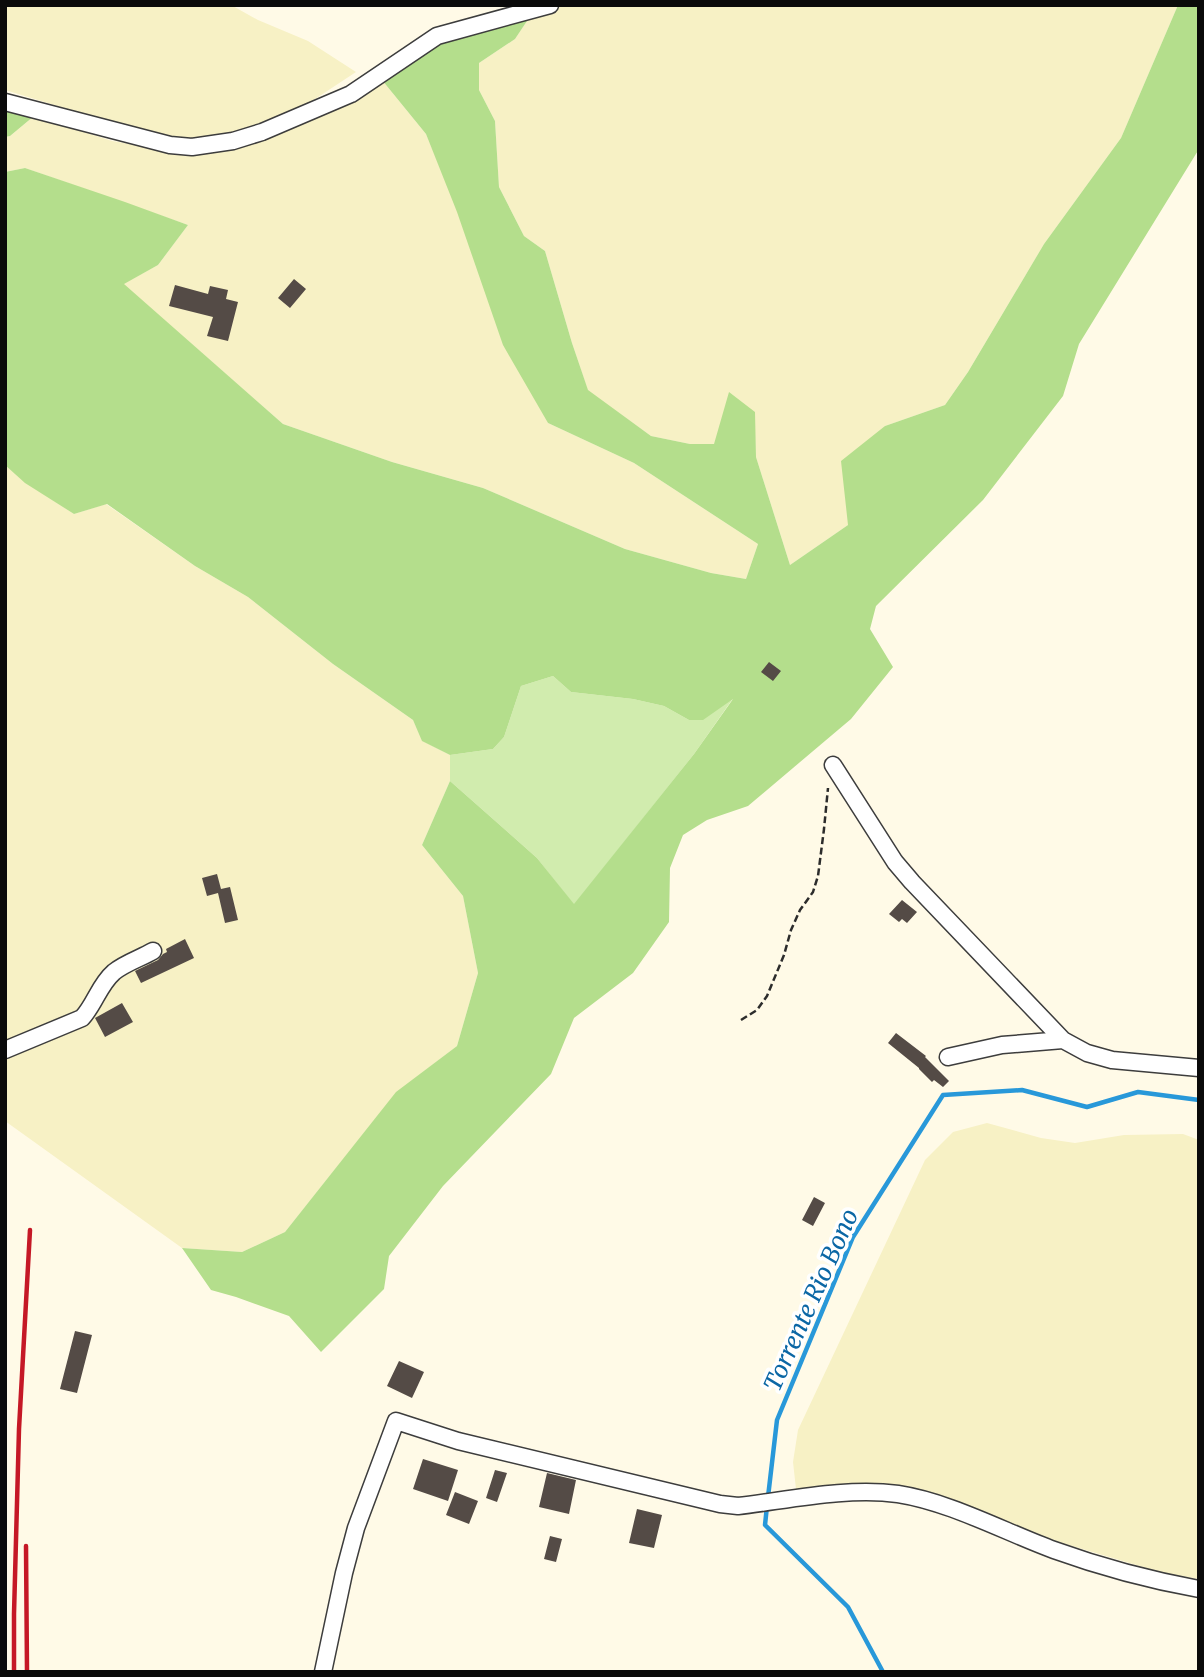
<svg xmlns="http://www.w3.org/2000/svg" width="1204" height="1677" viewBox="0 0 1204 1677" font-family="Merriweather,serif">
	<rect width="100%" height="100%" fill="#fffae7"/>
	<!-- farmland -->
	<path fill="#f7f1c5" d="M5,5h226l27,15 50,21 48,31 -44,29 -68,31 -68,10 -171,-52z
		M568,5h610l-57,133 -77,106 -76,128 -23,33 -60,21 -37,99 -58,40 -34,-108 -2,-45 -40,32h-24l-39,-8 -63,-45 -16,-48 -27,-92 -21,-15 -25,-49 -4,-66 -16,-31v-27l36,-24 16,-24z
		M382,80l44,54 122,289 86,40 124,81 -12,35 -35,-6 -86,-24 -142,-61 -91,-26 -109,-38 -160,-140 35,-19 30,-40 -163,-57 -20,4v-35l5,-1 24,-20 78,25 66,11 56,-5z
		M5,465l20,17 49,32 32,-10 89,62 53,31 85,67 80,56 10,21 27,14v26l-28,64 41,51 15,77 -21,73 -61,47 -111,139 -43,20 -60,-4 -177,-127z
		M987,1123l54,15 34,5 49,-8 59,-1 16,6v439l-39,-7 -98,-29 -115,-43 -93,-15 -58,4 -3,-27 5,-32 127,-270 28,-28z"/>
	<!-- green -->
	<path fill="#d1ecae" d="M553,676l18,16 62,7 31,7 25,14 45,-23 -40,57 -120,151 -37,-47 -87,-77v-26l43,-6 11,-12 17,-51z"/>
	<!-- forest -->
	<path fill="#b4de8c" d="M1178,5h21v144l-120,195 -16,52 -80,104 -107,106 -6,23 23,38 -42,52 -103,87 -41,14 -24,15 -13,33 -1,54 -36,51 -59,45 -23,56 -108,112 -54,70 -5,33 -63,63 -32,-36 -53,-19 -25,-7 -29,-42 60,4 43,-20 111,-140 61,-46 21,-73 -15,-77 -41,-51 28,-64 87,77 37,46 120,-150 39,-55 -30,21h-14l-25,-14 -31,-7 -62,-7 -18,-16 -32,10 -17,51 -11,12 -43,6 -28,-14 -9,-21 -80,-56 -85,-67 -53,-31 -88,-62 -33,10 -49,-31 -20,-18v-293l20,-4 100,34 63,23 -30,40 -34,19 159,140 109,38 91,26 142,61 86,24 35,6 12,-35 -124,-81 -86,-40 -45,-78 -46,-133 -31,-78 -44,-54 49,-34 100,-31 -16,24 -36,24v27l16,31 4,66 25,49 21,15 27,92 16,47 63,46 39,8h24l15,-52 26,20 1,45 34,108 58,-40 -7,-64 44,-35 60,-21 23,-33 76,-128 77,-106z
		M5,108l29,8 -24,20 -5,1z"/>
	<g fill="none" stroke-linecap="round" stroke-linejoin="round">
		<!-- stream -->
		<path stroke="#2898d9" stroke-width="4.5" d="M768,1497l9,-77 76,-183 90,-142 79,-5 65,17 51,-15 61,8
			M767,1506l-2,19 83,82 35,65"/>
	</g>
	<!-- building -->
	<path fill="#544b46" d="M294,279l12,10 -16,19 -12,-10z
		M175,285l33,9 2,-8 18,4 -2,9 12,3 -10,39 -21,-5 6,-19 -44,-11z
		M769,662l12,9 -8,10 -12,-9z
		M217,874l4,15 9,-2 8,33 -13,3 -7,-30 -11,3 -5,-18z
		M902,900l15,12 -10,11 -5,-4 -3,3 -10,-8z
		M185,939l9,19 -53,25 -6,-12 23,-11 5,-6 4,-2 -1,-3z
		M122,1003l11,19 -28,15 -10,-19z
		M896,1033l30,23 -1,1 24,24 -6,6 -9,-7 -2,2 -13,-13v-1l-31,-25z
		M814,1197l11,6 -12,23 -11,-6z
		M75,1331l17,4 -15,58 -17,-4z
		M399,1361l25,11 -12,26 -25,-12z
		M423,1459l35,11 -10,31 -35,-12z
		M495,1470l12,3 -10,29 -11,-4z
		M547,1473l29,7 -7,34 -30,-7z
		M455,1492l23,9 -9,23 -23,-9z
		M637,1509l25,6 -8,33 -25,-5z
		M550,1536l12,3 -6,23 -12,-3z"/>
	<g fill="none" stroke-linecap="round" stroke-linejoin="round">
		<defs>
			<path id="minor" d="M5,102l165,43 22,2 41,-6 29,-9 89,-38 86,-58 113,-31
				M833,765l62,97 17,20 151,158 24,13 25,7 87,8
				M5,1050l77,-32c13,-14 17,-33 32,-46 11,-9 27,-14 39,-21
				M948,1057l54,-12 61,-5
				M323,1672l21,-99 12,-45 40,-107 62,20 262,63 18,2c51,-6 109,-19 160,-12 52,8 107,38 156,56 47,17 96,30 145,39"/>
		</defs>
		<!-- minor casing -->
		<use href="#minor" stroke="#3d3d3d" stroke-width="19"/>
		<!-- path -->
		<path stroke="#2c2c2c" stroke-width="2.5" stroke-dasharray="7 3.5" stroke-linecap="butt" d="M741,1020l16,-10 10,-14 17,-41 7,-25 9,-20 13,-18 5,-16 6,-47 4,-41"/>
		<!-- minor -->
		<use href="#minor" stroke="#fff" stroke-width="16"/>
		<!-- rail -->
		<path stroke="#c51826" stroke-width="4.5" d="M26,1546l1,126
			M14,1672v-58l5,-185 11,-199"/>
	</g>
	<g text-anchor="middle" dominant-baseline="central" stroke-width="7" stroke-linejoin="round" paint-order="stroke">
		<!-- water labels -->
		<g font-size="24" font-style="italic" fill="#0b67a5" stroke="#fff">
			<text transform="translate(811 1300) rotate(-66)">Torrente Rio Bono</text>
		</g>
	</g>
	<!-- border -->
	<rect width="1204" height="1677" fill="none" stroke="#0a0a0a" stroke-width="14"/>
</svg>
